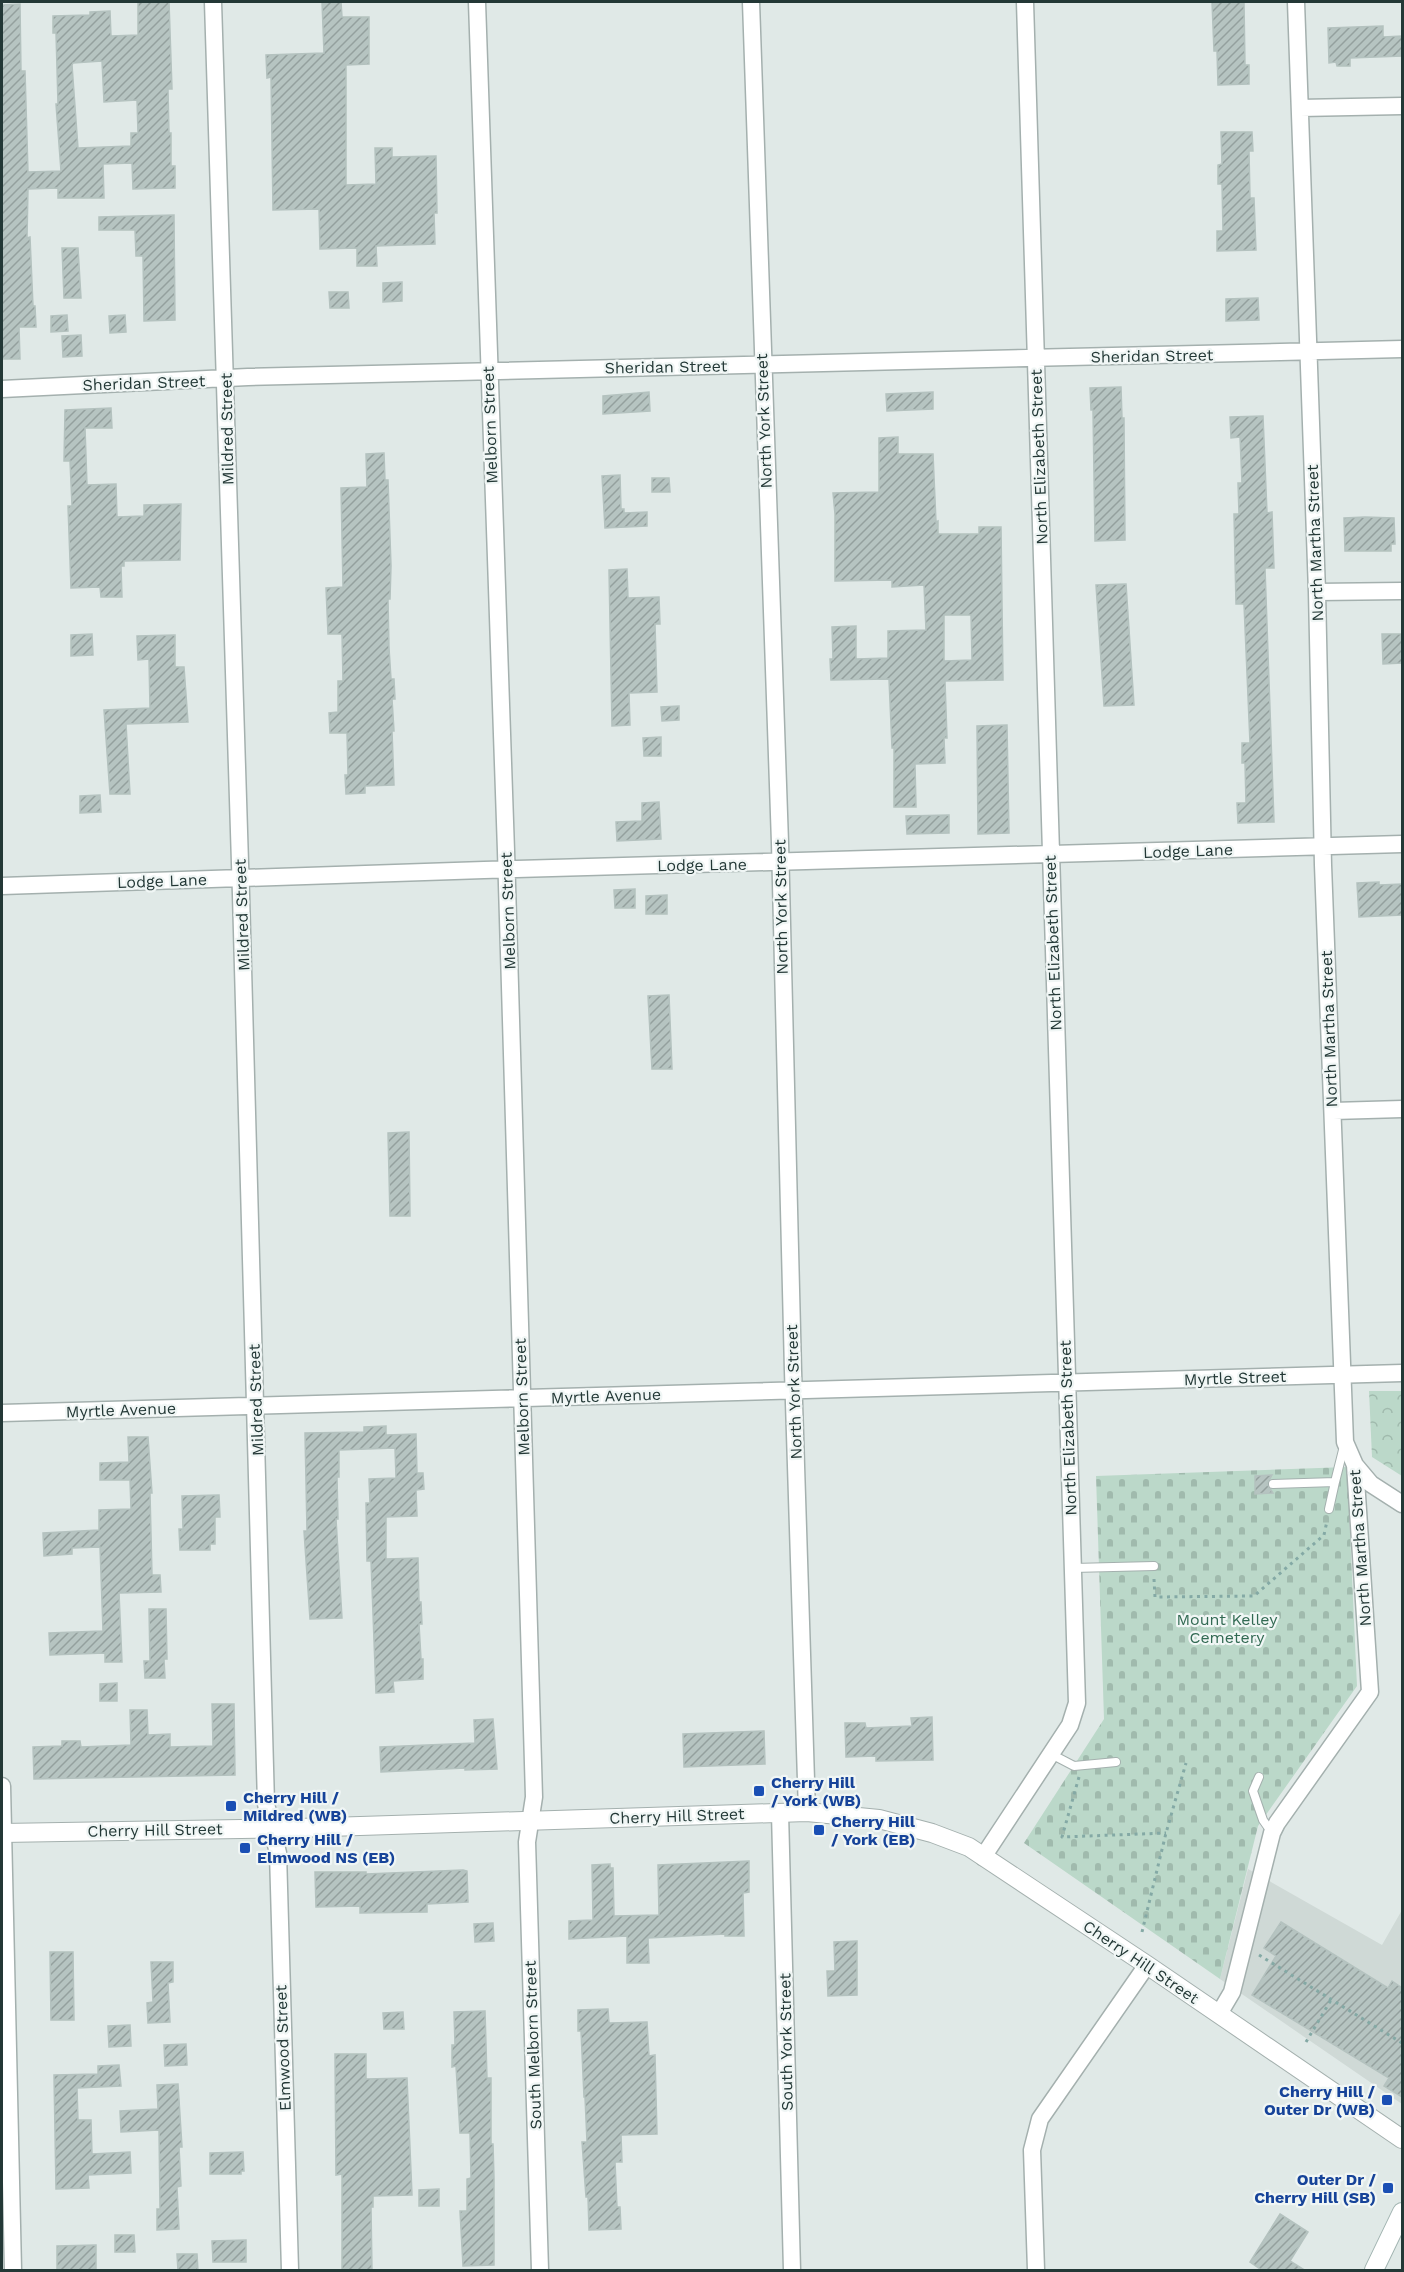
<svg xmlns="http://www.w3.org/2000/svg" width="1404" height="2272" viewBox="0 0 1404 2272" font-family="'Work Sans',sans-serif">
	<defs>
		<pattern id="cemetery-stones" width="16" height="16" patternUnits="userSpaceOnUse" patternTransform="scale(1.5)"><rect width="16" height="16" fill="#bbd8c9"/><path d="M2 7V4a2 2 0 0 1 4 0v3zM10 15v-3a2 2 0 0 1 4 0v3z" fill="#a0baad"/></pattern>
		<pattern id="park-crowns" width="20" height="18" patternUnits="userSpaceOnUse" patternTransform="scale(1.5)"><rect width="20" height="18" fill="#bbd8c9"/><path d="M2 6a3 3 0 1 1 6 0M12 15a3 3 0 1 1 6 0" fill="none" stroke="#a0baad"/></pattern>
		<pattern id="building-hatch" width="6" height="6" patternUnits="userSpaceOnUse" patternTransform="scale(1.5)"><rect width="6" height="6" fill="#b6c4c1"/><path d="M-1 1l2-2M0 6l6-6M5 7l2-2" fill="none" stroke="#94a09e"/></pattern>
	</defs>
	<rect width="100%" height="100%" fill="#e0e9e7"/>
	<!-- built -->
	<path fill="#cfd9d6" d="M1248,1869l134,76 20,-35v194l-182,-125z"/>
	<!-- cemetery -->
	<path fill="url(#cemetery-stones)" d="M1347,1467l10,219 -99,140 -38,153 -196,-136 80,-124 -8,-243z"/>
	<!-- park -->
	<path fill="url(#park-crowns)" d="M1369,1391h33v85l-30,-19z"/>
	<!-- building -->
	<path fill="url(#building-hatch)" stroke="#b4c2bf" stroke-width="1.5" fill-rule="evenodd" d="M138,2h31l3,87h-4l1,44h2v33h4v22l-42,1 -1,-26 -29,1 1,34h-46v-10l-30,1 -1,49 3,-1 3,69h2l1,21h-17l1,32h-18v-354l18,-1 1,67h4l3,101 33,-1 -5,-67h2l-2,-71h-3v-17l37,-1v-3l20,-1 1,25 27,-1zM102,61l2,41 33,-2 1,33h-7v13l-53,2 -6,-83 1,-2z
		M322,2h19l1,15h27v47l-23,1v120l30,-1 -1,-36h17v9l44,-1 1,57h-3l1,31 -59,2 1,20h-20v-18l-37,1 -1,-40 -46,1 -2,-133 -4,1 -1,-23 58,-2z
		M1212,2h32l1,63h4v19l-31,1 -1,-34h-3z
		M1383,26v11l19,-1v20l-52,2v8h-13l-1,-4 -7,1 -1,-35z
		M1221,132h31l1,19h-4l1,47h4l2,52 -39,1v-20h6l-1,-47h-4v-19l4,-1z
		M174,215l1,105 -31,1 -1,-65h-7l-1,-26h-36v-13z
		M62,248h16l3,50h-17z
		M402,282v19l-19,1v-19z
		M329,292h19l1,16h-19z
		M1258,298l1,22 -33,1v-22z
		M67,315l1,16 -17,1v-16z
		M125,315l1,17 -16,1 -1,-17z
		M81,335l1,21 -19,1 -1,-21z
		M1121,387l1,31h2l1,122 -30,1 -2,-131h-2l-1,-22z
		M649,392l1,19 -47,3v-18z
		M933,392v17l-46,2 -1,-17z
		M111,408l1,20h-27l2,57 29,-1 1,33 27,-1v-11l37,-1 -1,56 -56,1v5h-3l1,31h-21l-1,-10 -29,1 -3,-82h4l-2,-45h-6l1,-51z
		M1263,416l4,97 5,-1 2,56h-9l9,254 -36,1 -1,-20h9l-1,-40h-3v-20h8l-6,-139h-8l-2,-90h5l-1,-31h4l-2,-46 -9,1 -1,-21z
		M898,437v17h35l3,68 2,-1v13h41v-7h22l2,153 -58,1 2,57h-3l1,25 -30,1 1,43h-22v-59h-2l-3,-69 -58,1 -1,-21h3l-1,-32 24,-1v33l32,-1v-27l38,-1 -2,-45 -32,2v-7l-57,1v-67l-2,-21 46,-1v-54zM944,615h27l1,45 -28,1z
		M384,453l1,27h3l3,86 -1,33h-2l1,49 2,31h3l1,20h-3l2,32h-2l2,54 -29,1v7l-19,1 -1,-19h3l-1,-42h-17l-1,-20 9,-1v-31h5l-1,-47h-14l-2,-46 17,-1 -2,-99 26,-1 -1,-33z
		M620,475l1,34h3v4l23,-1v14l-42,2 -3,-52z
		M652,478h17l1,14h-18z
		M1365,517l29,1 1,26h-4v7h-46l-1,-33z
		M627,569l1,29 31,-1 1,27h-5l2,68 -28,1 1,32 -18,1 -3,-156z
		M1126,584l8,121 -30,1 -8,-121z
		M92,634l1,21 -22,1v-21z
		M1382,634h20v29l-19,1z
		M175,635v32h9l4,55 -62,2 4,70h-20l-6,-84 46,-2 -1,-49 -11,1 -1,-24z
		M679,706v14l-17,1 -1,-14z
		M1007,725l2,108 -31,1 -1,-108z
		M661,737v19h-17l-1,-18z
		M100,795l1,17 -21,1v-17z
		M659,802l2,37 -44,2 -1,-19 26,-1v-18z
		M949,815v18l-42,1 -1,-18z
		M1379,882v3l23,-1v31l-43,2 -2,-34z
		M635,889v19h-20l-1,-18z
		M667,895v19h-21v-18z
		M669,995l3,74h-20l-4,-73z
		M409,1132l1,84h-20l-2,-83z
		M386,1426v9l30,-1 1,39h6l1,16 -8,1 1,26 -31,1v42l32,-1 1,44h2l1,22h-3l2,35h2v20l-30,2 1,11 -18,1 -5,-132h-4l-1,-58h4l-1,-24 27,-1 -1,-30 -56,2v27h-2l1,42h-2l6,99 -32,1 -6,-88h3l-2,-98 59,-1v-5z
		M128,1437h20l4,56h-2l2,82h8l1,17 -42,1 3,69h-17v-9l-55,2 -1,-22 54,-2 -3,-84 -28,1v6l-28,2 -1,-23 56,-3v-20l32,-1 -1,-29h-30v-17l29,-1z
		M1272,1475l-5,9 6,9 -18,1v-18z
		M219,1495l1,22h-5v27h-5v6h-30l-1,-21h4l-1,-33z
		M149,1609h17l1,50h-3l1,19h-20l-1,-17h6z
		M117,1683v18h-17v-17z
		M212,1704h22l1,71 -201,4 -1,-32 29,-1v-5h18l1,6 50,-2 -1,-35h17l1,25 22,-1v13l43,-1z
		M932,1717l1,43 -57,1v-5l-30,1 -1,-34h20l1,5 46,-2 -1,-8z
		M493,1719l4,50 -32,1v-2l-84,4 -1,-25 95,-4 -1,-23z
		M764,1731l1,33 -81,3 -1,-33z
		M749,1861v31l-6,1 1,43h-19v-2l-77,4 1,25h-22v-27l-58,3v-18l24,-1 -1,-55 18,-1v4h3l1,48 45,-1 -1,-50z
		M463,1870l4,1 1,31 -41,2v8l-67,1v-7l-44,1 -1,-35h51v2z
		M1281,1922l107,66 4,-7 10,7v109l-18,-11 5,-8 -137,-83 24,-39 -12,-8z
		M493,1923l1,18 -19,1 -1,-18z
		M857,1941v54l-29,1 -1,-25h8l-1,-29z
		M50,1952h23l1,68h-23z
		M151,1962h22v20l-5,1 2,39 -22,1 -1,-20 6,-1z
		M608,2009l1,14 38,-1 2,34 6,-1 2,79 -36,1 1,27h-7l2,45h3l1,22 -32,1 -1,-33h-2l-4,-55h5l-2,-45h-1l-3,-66h-3v-21z
		M485,2011l2,67h4v66h2l1,34v87l-31,1 -3,-55h7v-32l4,-1 -1,-45h-10l-4,-67 -4,1v-22h3l-1,-33z
		M403,2012l1,17h-20l-1,-16z
		M130,2025l1,21 -22,1 -1,-21z
		M186,2044l1,21 -22,1 -1,-21z
		M335,2054h31v25l41,-1 5,117 -39,1v11h-2l1,64h-30v-97l-6,1z
		M119,2065l2,21 -44,2 1,32h13l1,34 38,-2 1,21 -43,2 1,13 -33,1 -2,-114 44,-1v-8z
		M178,2084l4,63h-3l2,39 -4,1 2,42 -22,1v-21h3l-1,-79 -38,2 -1,-21 38,-2 -1,-24z
		M243,2152l1,19h-3v3h-31v-21z
		M439,2189v17h-20v-16z
		M1280,2214l28,18 -18,29 16,10h-43l-13,-9z
		M115,2235h19l1,17h-20z
		M246,2240v22h-33l-1,-21z
		M96,2245v25l-39,1v-25z
		M177,2254h20l1,17h-20z"/>
	<g fill="none" stroke-linecap="round" stroke-linejoin="round">
		<defs>
			<path id="service" d="M1273,1484l62,-2 9,-36
				M1329,1509l6,-27
				M1073,1568l81,-2
				M1051,1754l23,12 42,-4
				M1259,1777l-6,14 10,29 9,13"/>
			<path id="minor" d="M213,2l28,893 25,909 12,49 12,417
				M477,2l29,849 28,946 -7,45 13,428
				M751,2l29,841 13,528 14,441
				M1300,108l102,-2
				M2,389l246,-12 1154,-28
				M1317,592l85,-1
				M2,886l482,-16 918,-26
				M1333,1111l69,-2
				M2,1413l1400,-40
				M1355,1465l16,19 31,20
				M2,1786l11,484
				M780,1813l12,457
				M983,1857l87,-132 7,-22 -52,-1701
				M1219,2014l13,-22 40,-159 5,-10 93,-131 -15,-227 -10,-23 -22,-577 -6,-273 -21,-590
				M1036,2270l-4,-120 8,-31 107,-154"/>
			<path id="tertiary" d="M2,1833l295,-5 510,-16 72,7 53,14 37,14 178,118 255,174"/>
			<path id="secondary" d="M1374,2270l28,-58"/>
		</defs>
		<!-- service casing -->
		<use href="#service" stroke="#a4b0ae" stroke-width="10"/>
		<!-- minor casing -->
		<use href="#minor" stroke="#a4b0ae" stroke-width="19"/>
		<!-- tertiary casing -->
		<use href="#tertiary" stroke="#a4b0ae" stroke-width="20"/>
		<!-- secondary casing -->
		<use href="#secondary" stroke="#a1b4b1" stroke-width="20"/>
		<!-- path -->
		<path stroke="#84a9a5" stroke-width="3" stroke-dasharray="3 4.5" stroke-linecap="butt" d="M1154,1579l1,18 99,-1 70,-61 3,-14
			M1079,1777l-17,60 104,-4
			M1142,1932l24,-99 20,-70
			M1259,1955l143,88
			M1306,2042l25,-42"/>
		<!-- service -->
		<use href="#service" stroke="#fff" stroke-width="8"/>
		<!-- minor -->
		<use href="#minor" stroke="#fff" stroke-width="16"/>
		<!-- tertiary -->
		<use href="#tertiary" stroke="#fff" stroke-width="18"/>
		<!-- secondary -->
		<use href="#secondary" stroke="#fff" stroke-width="18"/>
	</g>
	<!-- markers -->
	<g fill="#1a4fb4" stroke="#f0f6f5" stroke-width="2">
		<rect x="753" y="1785" width="12" height="12" rx="3"/>
		<rect x="225" y="1800" width="12" height="12" rx="3"/>
		<rect x="813" y="1824" width="12" height="12" rx="3"/>
		<rect x="239" y="1842" width="12" height="12" rx="3"/>
		<rect x="1381" y="2094" width="12" height="12" rx="3"/>
		<rect x="1382" y="2182" width="12" height="12" rx="3"/>
	</g>
	<g text-anchor="middle" dominant-baseline="central" stroke-width="4.5" stroke-linejoin="round" paint-order="stroke">
		<!-- street labels -->
		<g font-size="16" fill="#233836" stroke="#f0f6f5">
			<text transform="translate(1152 356) rotate(-1)">Sheridan Street</text>
			<text transform="translate(666 367) rotate(-1)">Sheridan Street</text>
			<text transform="translate(144 383) rotate(-2)">Sheridan Street</text>
			<text transform="translate(764 421) rotate(-92)">North York Street</text>
			<text transform="translate(490 425) rotate(-92)">Melborn Street</text>
			<text transform="translate(227 429) rotate(-91)">Mildred Street</text>
			<text transform="translate(1039 457) rotate(-92)">North Elizabeth Street</text>
			<text transform="translate(1315 543) rotate(-92)">North Martha Street</text>
			<text transform="translate(1188 851) rotate(-2)">Lodge Lane</text>
			<text transform="translate(702 865) rotate(-1)">Lodge Lane</text>
			<text transform="translate(162 881) rotate(-2)">Lodge Lane</text>
			<text transform="translate(781 907) rotate(-91)">North York Street</text>
			<text transform="translate(508 911) rotate(-92)">Melborn Street</text>
			<text transform="translate(242 915) rotate(-92)">Mildred Street</text>
			<text transform="translate(1053 943) rotate(-92)">North Elizabeth Street</text>
			<text transform="translate(1329 1029) rotate(-92)">North Martha Street</text>
			<text transform="translate(1235 1378) rotate(-2)">Myrtle Street</text>
			<text transform="translate(794 1392) rotate(-92)">North York Street</text>
			<text transform="translate(606 1396) rotate(-2)">Myrtle Avenue</text>
			<text transform="translate(522 1397) rotate(-92)">Melborn Street</text>
			<text transform="translate(256 1400) rotate(-92)">Mildred Street</text>
			<text transform="translate(121 1410) rotate(-2)">Myrtle Avenue</text>
			<text transform="translate(1068 1428) rotate(-92)">North Elizabeth Street</text>
			<text transform="translate(1360 1548) rotate(-94)">North Martha Street</text>
			<text transform="translate(677 1816) rotate(-2)">Cherry Hill Street</text>
			<text transform="translate(155 1830) rotate(-1)">Cherry Hill Street</text>
			<text transform="translate(1141 1962) rotate(34)">Cherry Hill Street</text>
			<text transform="translate(786 2042) rotate(-91)">South York Street</text>
			<text transform="translate(533 2045) rotate(-92)">South Melborn Street</text>
			<text transform="translate(283 2048) rotate(-92)">Elmwood Street</text>
		</g>
		<!-- park labels -->
		<g font-size="16" fill="#326a53" stroke="#f0f6f5">
			<text x="1227" y="1619">Mount Kelley<tspan x="1227" dy="18">Cemetery</tspan></text>
		</g>
		<!-- transit labels -->
		<g font-size="16" font-weight="bold" fill="#164399" stroke="#f0f6f5" text-anchor="start">
			<text x="771" y="1782">Cherry Hill<tspan x="771" dy="18">/ York (WB)</tspan></text>
			<text x="243" y="1797">Cherry Hill /<tspan x="243" dy="18">Mildred (WB)</tspan></text>
			<text x="831" y="1821">Cherry Hill<tspan x="831" dy="18">/ York (EB)</tspan></text>
			<text x="257" y="1839">Cherry Hill /<tspan x="257" dy="18">Elmwood NS (EB)</tspan></text>
			<text x="1375" y="2091" text-anchor="end">Cherry Hill /<tspan x="1375" dy="18">Outer Dr (WB)</tspan></text>
			<text x="1376" y="2179" text-anchor="end">Outer Dr /<tspan x="1376" dy="18">Cherry Hill (SB)</tspan></text>
		</g>
	</g>
	<!-- border -->
	<rect width="1404" height="2272" fill="none" stroke="#233836" stroke-width="6"/>
</svg>
